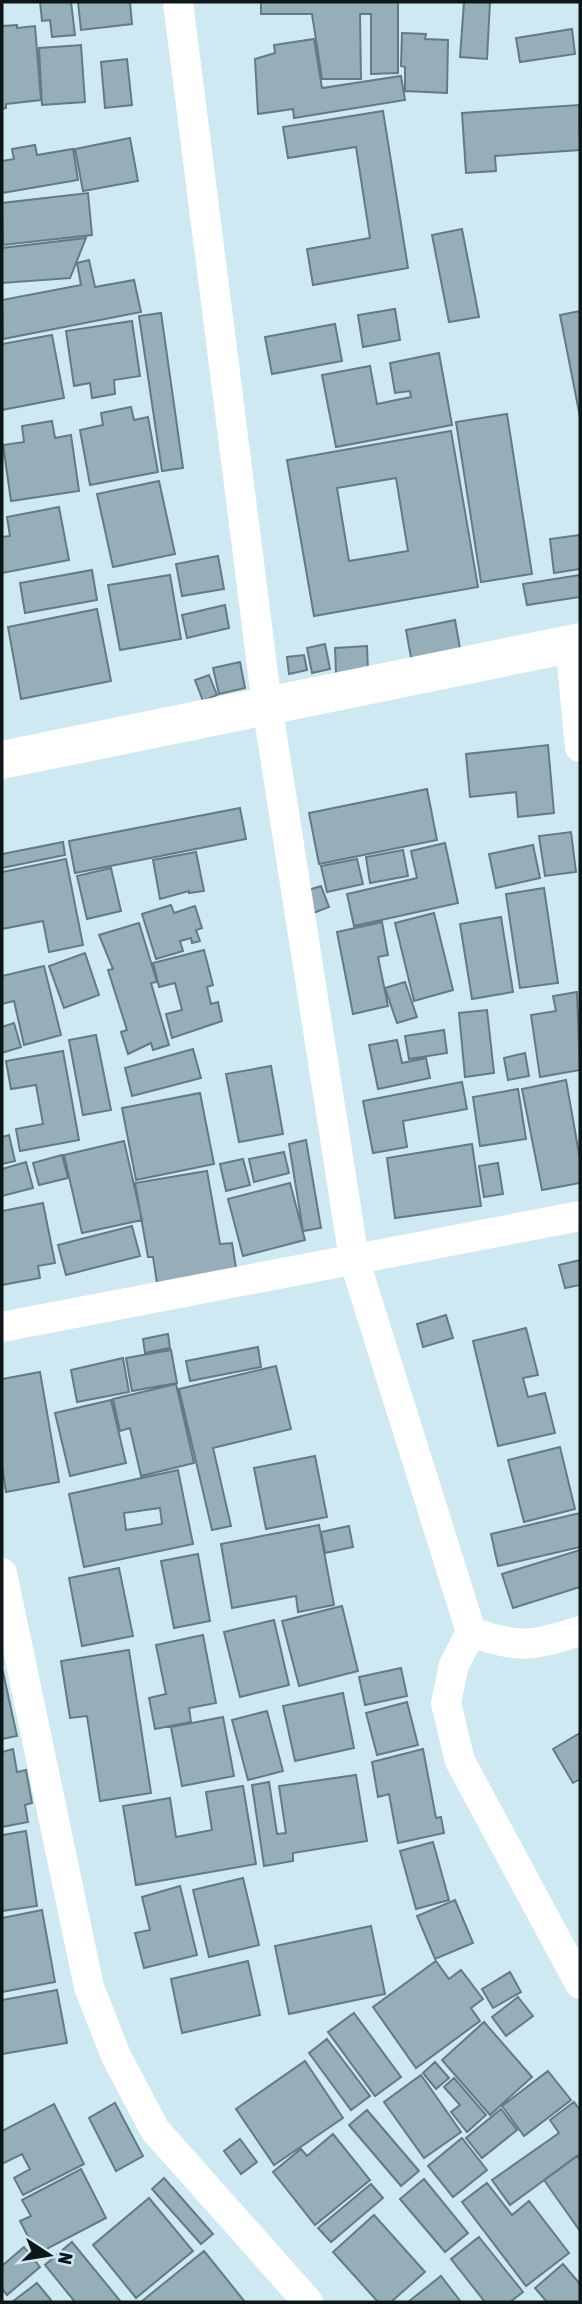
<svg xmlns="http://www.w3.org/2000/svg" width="582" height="2304" viewBox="0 0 582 2304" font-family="'Asap Condensed',sans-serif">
	<rect width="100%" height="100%" fill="#cfe9f3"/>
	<!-- building -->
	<path fill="#95aeb7" stroke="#647b83" stroke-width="2" fill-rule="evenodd" d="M40,2h31l4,33 -23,2 -2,-17 -8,1z
		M78,2h52l2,22 -51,6z
		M261,2h137v71l-27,1v-60h-11l1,65h-39l-10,-65h-51z
		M464,2h26l-3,57 -27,-2z
		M17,25v3l18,-2 6,74 -35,4v4l-4,1v-83z
		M572,29l3,25 -55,8 -4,-24z
		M402,33l24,1 -1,5 23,1 -1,53 -42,-2v-24l-4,-1z
		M314,39l8,49 79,-12 4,24 -111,18 -1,-9 -35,5 -3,-55 20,-6 -1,-8z
		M81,45l4,57 -43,3 -3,-57z
		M127,59l5,46 -27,3 -4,-46z
		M579,105l1,45 -85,6 1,15 -30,2 -4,-60z
		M383,111l25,157 -95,17 -6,-36 63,-11 -14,-91 -68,11 -5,-31z
		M130,138l8,43 -55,10 -8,-42z
		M35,145l2,10 36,-6 5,31 -76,13v-32l12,-2 -2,-10z
		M88,193l4,42 -89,10 -1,-42z
		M462,229l17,88 -30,5 -17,-87z
		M86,238l-16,40 -68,5v-35z
		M89,260l6,27 39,-7 7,32 -138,27 -1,-39 79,-15 -4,-22z
		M395,309l5,31 -37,7 -5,-32z
		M580,311v106l-20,-102z
		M161,313l22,155 -21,3 -23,-155z
		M132,321l8,55 -26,4 1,14 -23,4 -2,-15 -16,3 -8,-55z
		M335,324l7,37 -70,13 -7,-37z
		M52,335l12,63 -62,12v-66z
		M439,353l13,72 -116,22 -14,-72 48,-9 7,38 34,-7 -1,-6 -15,2 -5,-30z
		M131,407l3,13 14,-3 10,55 -68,13 -10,-55 23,-5 -2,-12z
		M507,414l25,160 -51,8 -25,-160z
		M52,421l3,17 16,-3 8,56 -68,10 -8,-56 21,-3 -2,-16z
		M451,431l27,156 -164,29 -27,-156zM396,478l12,73 -59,10 -12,-73z
		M159,481l16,73 -62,13 -16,-73z
		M59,507l10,53 -67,13v-36l8,-1 -3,-19z
		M580,535v34l-26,4 -4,-34z
		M218,556l6,33 -42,7 -6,-32z
		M92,570l5,30 -72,13 -5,-30z
		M170,575l11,64 -61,11 -12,-65z
		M580,575v22l-53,8 -4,-21z
		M225,605l4,23 -42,10 -5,-23z
		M97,609l14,72 -90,18 -13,-72z
		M455,620l6,34 -49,9 -6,-33z
		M325,644l5,25 -18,4 -5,-25z
		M367,646l1,26 -32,2 -1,-26z
		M304,655l3,15 -18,4 -2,-17z
		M240,662l5,26 -26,6 -6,-26z
		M209,675l8,20 -14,6 -8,-21z
		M548,745l6,68 -36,4 -2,-25 -46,5 -4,-43z
		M427,789l10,51 -118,24 -10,-51z
		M240,808l6,31 -171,34 -6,-32z
		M571,832l5,40 -31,4 -6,-40z
		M63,842l2,13 -63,13v-14z
		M445,843l13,60 -104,23 -7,-32 70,-16 -6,-27z
		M533,845l7,33 -44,10 -7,-34z
		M403,850l5,26 -38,7 -4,-26z
		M196,852l8,39 -15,2v-2l-29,8 -7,-39z
		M66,859l17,86 -34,7 -6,-31 -41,8v-57z
		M357,859l6,25 -36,8 -6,-26z
		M111,868l10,43 -34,8 -10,-43z
		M321,886l8,21 -23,9 -7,-23z
		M544,888l14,95 -38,5 -14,-94z
		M171,905l3,8 21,-7 7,22 -6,2 4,11 -8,2 -1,-5 -11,3 3,10 -27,8 -14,-45z
		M434,913l19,77 -39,11 -19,-78z
		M501,917l12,75 -41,7 -12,-75z
		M382,922l6,33 -10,2 10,49 -35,8 -16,-82z
		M139,923l18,59 -6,1 18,62 -16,5 -2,-7 -23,11 -7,-22 6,-2 -19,-60 5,-1 -14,-34z
		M204,950l9,35 -6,2 4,17 7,-2 4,19 -50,17 -6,-24 16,-4 -7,-27 -16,4 -6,-24z
		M85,953l14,42 -35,13 -15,-42z
		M44,966l17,69 -37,10 -10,-44 -12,3v-28z
		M405,982l12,35 -20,6 -12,-35z
		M577,992l3,78 -40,7 -9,-62 25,-4 -3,-15z
		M487,1010l7,63 -29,4 -6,-64z
		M14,1023l7,24 -19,6v-26z
		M444,1030l3,23 -38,6 -4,-23z
		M96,1035l15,75 -28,5 -14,-75z
		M397,1040l5,23 24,-5 4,20 -52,11 -9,-44z
		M193,1049l8,29 -69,18 -7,-28z
		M63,1051l16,89 -59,11 -4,-22 27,-5 -7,-39 -25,4 -5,-28z
		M525,1053l4,23 -21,4 -4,-22z
		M271,1066l12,68 -44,8 -13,-68z
		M566,1080l14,79v24l-38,7 -20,-101z
		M462,1082l5,27 -64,12 4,26 -34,6 -10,-52z
		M518,1089l8,50 -46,7 -7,-49z
		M200,1093l14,71 -78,16 -14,-72z
		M9,1135l6,26 -13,3v-27z
		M306,1140l15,88 -18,3 -14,-87z
		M124,1141l18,79 -60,13 -18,-78z
		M472,1144l9,62 -86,12 -8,-60z
		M284,1152l5,21 -35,9 -5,-23z
		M62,1155l6,23 -29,7 -6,-22z
		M243,1159l7,26 -24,6 -6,-27z
		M26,1162l7,26 -31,8v-27z
		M498,1163l5,31 -19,3 -5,-31z
		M207,1171l13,73 12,-1 4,25 -79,15 -4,-26h-5l-13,-74z
		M290,1183l15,57 -62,16 -15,-57z
		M43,1203l12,60 -17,3 2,12 -38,7v-74z
		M132,1226l8,30 -74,19 -8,-30z
		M580,1260v25l-15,3 -6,-23z
		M446,1315l7,23 -30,9 -6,-23z
		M526,1328l12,47 -15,3 5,19 17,-4 10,40 -57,13 -25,-105z
		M168,1334l2,14 -25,5 -2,-14z
		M258,1347l3,20 -71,14 -4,-20z
		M171,1350l6,33 -45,8 -6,-33z
		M123,1358l6,34 -52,10 -6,-32z
		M276,1366l15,63 -78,19 18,78 -19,4 -33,-141z
		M40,1372l19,110 -53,10 -4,-26v-87z
		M176,1384l18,79 -53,13 -11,-48 -10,3 -7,-32z
		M111,1400l15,63 -56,13 -15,-63z
		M560,1447l15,62 -51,13 -16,-62z
		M315,1456l12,61 -61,12 -12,-61z
		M178,1470l15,74 -109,23 -15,-73zM160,1508l2,16 -36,6 -2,-17z
		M580,1513v34l-82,19 -7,-32z
		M319,1525l15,80 -36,7 -2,-16 -64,12 -11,-64z
		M349,1526l4,21 -28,6 -4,-21z
		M580,1550v37l-67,21 -11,-34z
		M198,1554l12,67 -36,7 -13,-67z
		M119,1568l14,68 -51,10 -13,-68z
		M342,1606l16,65 -59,15 -17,-65z
		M274,1620l15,65 -49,12 -16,-65z
		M203,1635l13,68 -27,5 2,14 -36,7 -6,-31 17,-4 -10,-49z
		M129,1650l22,143 -51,8 -13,-85 -17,2 -9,-57z
		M401,1668l6,28 -42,9 -6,-28z
		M3,1672l14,64 -15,3v-66z
		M343,1693l11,55 -59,13 -12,-55z
		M407,1702l11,43 -41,10 -11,-42z
		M267,1711l16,60 -35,9 -16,-60z
		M223,1717l11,59 -52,10 -11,-59z
		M580,1733v46l-7,4 -20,-34z
		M13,1749l4,23 9,-2 6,33 -7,2 3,17 -26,5v-75z
		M423,1749l13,69 5,-1 3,16 -46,10 -9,-49 -11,3 -6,-35z
		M356,1775l11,66 -74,12v8l-29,5 -12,-81 17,-3 8,52 9,-1 -7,-47z
		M243,1786l13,78 -120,21 -13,-79 47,-8 6,39 36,-7 -6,-38z
		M26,1831l11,75 -35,5v-76z
		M433,1842l16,58 -33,9 -16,-58z
		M243,1878l16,67 -50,12 -16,-67z
		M180,1886l17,69 -53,13 -9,-35 15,-3 -8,-33z
		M455,1900l18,43 -38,16 -18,-43z
		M42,1910l13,72 -53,10v-74z
		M371,1926l14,68 -96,20 -14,-68z
		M248,1961l12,54 -78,18 -11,-54z
		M436,1961l13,18 12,-9 22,29 -12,9 9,13 -64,47 -43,-61z
		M510,1972l11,20 -28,16 -11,-19z
		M57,1990l10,53 -65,11v-54z
		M518,1997l15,19 -27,20 -14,-19z
		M354,2013l47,64 -26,19 -47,-64z
		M484,2022l48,55 -42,38 -48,-55z
		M327,2039l43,57 -19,14 -42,-57z
		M305,2061l38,57 -69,47 -38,-56z
		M435,2062l14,16 -13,11 -13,-16z
		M548,2071l23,29 -47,36 -22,-30z
		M421,2075l40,57 -37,26 -40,-56z
		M454,2078l32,37 -19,17 -16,-20 9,-7 -16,-18z
		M574,2102l6,8v44l-70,51 -18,-25 67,-47 -9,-13z
		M115,2103l28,53 -27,15 -27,-53z
		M54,2104l30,60 -61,31 -9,-17 16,-9 -8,-15 -20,10v-33z
		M501,2109l16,21 -35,28 -16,-20z
		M367,2110l52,61 -18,15 -52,-61z
		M333,2134l37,46 -55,45 -42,-53 28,-23 6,7z
		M462,2138l25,32 -34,27 -25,-31z
		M240,2139l17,23 -16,12 -17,-23z
		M577,2156l3,4v71l-36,-51z
		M81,2169l25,49 -69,36 -17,-33 11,-5 -9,-16z
		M164,2178l49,56 -12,10 -49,-55z
		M424,2179l44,54 -23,19 -45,-53z
		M487,2183l25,32 17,-14 40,52 -43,33 -64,-84z
		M371,2184l12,14 -52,44 -13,-14z
		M149,2198l44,53 -57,47 -43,-53z
		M374,2215l51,57 -34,30h-13l-45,-50z
		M479,2237l44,55 -13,10h-25l-34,-43z
		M72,2242l49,60h-46l-30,-37z
		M24,2247l16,20 -33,28 -5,-6v-23z
		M204,2251l41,51h-102l-1,-1z
		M563,2264l17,20v18h-33l-12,-14z
		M441,2276l20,26h-53z
		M37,2283l14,17 -4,2h-35z"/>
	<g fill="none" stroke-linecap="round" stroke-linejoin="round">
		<!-- street -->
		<path stroke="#fff" stroke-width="30" d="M178,2l89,703 87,554 117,373c49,17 61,14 109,-1
			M570,644l10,103
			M2,1327l578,-111
			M2,1573l87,414 27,69 39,74 153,172
			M471,1632l-17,33 -8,38 14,58 120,223"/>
		<!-- secondary -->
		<path stroke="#fff" stroke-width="38" d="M2,760l578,-118"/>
	</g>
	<!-- border -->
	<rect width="582" height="2304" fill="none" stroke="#0d1619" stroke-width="7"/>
	<!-- north arrow -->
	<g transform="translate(49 2255) rotate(102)" stroke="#cfe9f3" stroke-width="5" paint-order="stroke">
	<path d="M0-5L12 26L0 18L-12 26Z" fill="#0d1619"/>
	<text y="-10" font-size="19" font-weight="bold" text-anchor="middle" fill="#0d1619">N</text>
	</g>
</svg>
